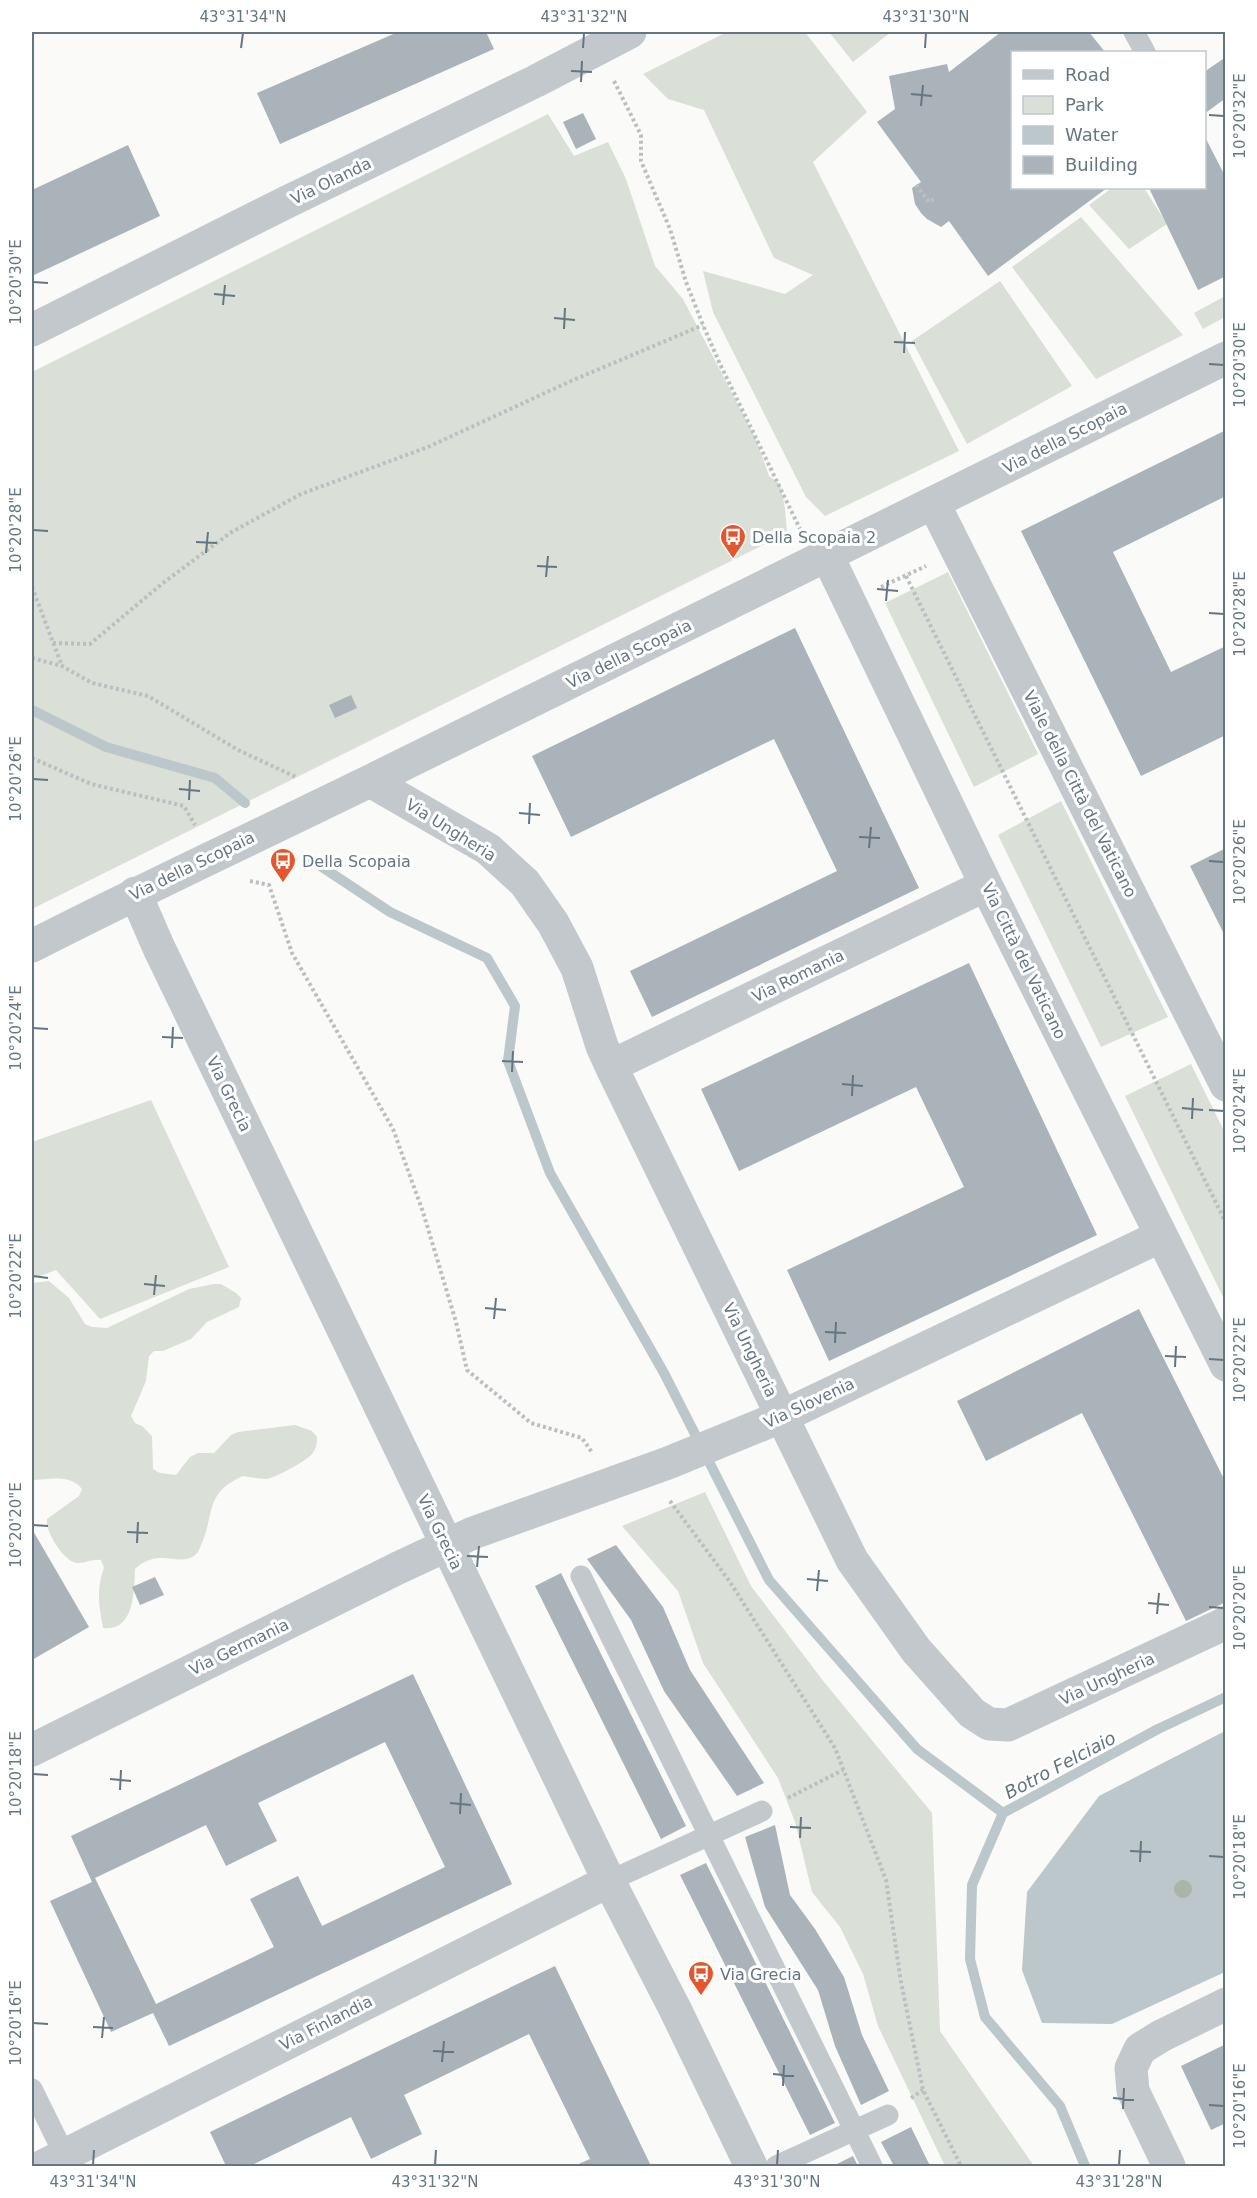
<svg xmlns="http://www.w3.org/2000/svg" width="1257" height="2198" viewBox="0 0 1257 2198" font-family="'DejaVu Sans',sans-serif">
	<rect width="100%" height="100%" fill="#fafaf8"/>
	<!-- green -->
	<path fill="#dadfd7" d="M727,32h78l62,80 -54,50 146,289 -134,65 -19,-19 -93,-185 -10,-41 82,23 28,-19 -39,-17 -70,-148 -36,-11 -25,-25z
		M829,32h62l-38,30z
		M548,114l26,42 34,-14 18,37 29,87 28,33 73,140 13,37 11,8 5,24 2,25 -755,376v-537z
		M1112,188h32l23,36 -38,25 -40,-44z
		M1081,217l102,118 -87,44 -84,-112z
		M1000,281l72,105 -105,58 -55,-103z
		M1225,296v21l-22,12 -9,-16z
		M948,572l90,182 -64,33 -89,-184z
		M1061,801l107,216 -67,30 -103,-212z
		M1191,1064l34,69v168l-100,-205z
		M151,1100l78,167 -129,52 -44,-49 -24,9v-137z
		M49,1281l20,17 16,26 7,3 15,1 82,-39 25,-5h7l15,9 5,5 -2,9 -32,15 -16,17 -28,12h-9l-5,5 -3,25 -15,35 4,7 7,3 10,10 1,33 7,4 16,2 14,-18 8,-4h16l17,-18 7,-3 57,-7 17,6 5,6c0,7 -1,12 -5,17 -4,6 -39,25 -46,25 -7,0 -16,-2 -23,-3 -38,17 -28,35 -41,67 -2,4 -3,9 -7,12 -16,13 -36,-9 -60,14 -1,21 0,63 -32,59 -4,-24 -7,-37 1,-60l-3,-8c-9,-1 -15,3 -24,3 -14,-2 -32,-32 -30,-44l32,-23 3,-7c-11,-15 -33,-10 -50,-9v-197z
		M705,1492l46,94 73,96 108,131 8,218 94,135h-89l-67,-140 -15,-52 -23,-47 -28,-35 -17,-70 -17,-44 -75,-115 -25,-72 -56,-65z"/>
	<!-- water -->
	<path fill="#bbc7cb" d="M1225,1731v241l-113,52 -70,-1 -20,-53 5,-78 72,-96z"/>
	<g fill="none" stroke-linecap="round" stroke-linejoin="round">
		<!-- stream -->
		<path stroke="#bbc7cb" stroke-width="10" d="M32,710l74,37 109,31 30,25
			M310,859l80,53 97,46 28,48 -7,55 42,112 114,200 105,207 148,169 86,64
			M1085,2166l-25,-60 -75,-89 -15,-58 2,-74 31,-72 155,-84 68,-32"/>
	</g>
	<!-- building -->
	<path fill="#aab3b9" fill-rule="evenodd" d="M398,32h88l8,17 -214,95 -23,-51z
		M1001,32h88l16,20h-93v136h95l-119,88 -39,-55 -8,6 -14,-8 -6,-6 -6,-9 -3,-16 9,-6 -44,-60 18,-13 -6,-33 58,-12 2,8z
		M1226,57v41l-22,16v-42z
		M583,113l13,26 -20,10 -13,-27z
		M1204,135l22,43v98l-28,14 -49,-102h55z
		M128,145l32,71 -128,60v-86z
		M1226,430v66l-113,56 58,120 55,-26v89l-85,41 -120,-245z
		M795,628l124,260 -267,129 -22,-46 207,-100 -63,-132 -203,98 -39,-81z
		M351,695l6,13 -22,10 -6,-13z
		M1226,848v90l-36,-72z
		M969,963l128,272 -268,126 -42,-91 177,-83 -48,-100 -177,84 -38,-82z
		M1139,1309l87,174v119l-40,19 -104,-208 -96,48 -29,-60z
		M32,1529l57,98 -57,33z
		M616,1545l47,62 27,63 74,113 -27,13 -73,-105 -33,-71 -44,-61z
		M561,1573l125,253 -25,13 -126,-253z
		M155,1577l9,18 -24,10 -8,-18z
		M413,1674l99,210 -343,162 -16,-33 -42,19 -61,-131 42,-19 -21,-46zM385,1742l60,125 -123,59 -24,-50 -48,23 24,48 -118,57 -61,-126 111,-53 20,41 51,-25 -19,-38z
		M775,1825l15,70 25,34 29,48 18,58 27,56 -28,14 -26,-59 -17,-56 -53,-83 -20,-70z
		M706,1863l129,260 -25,12 -130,-260z
		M555,1966l96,200h-77l16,-7 -61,-125 -125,61 18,39 -51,25 -20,-42 -101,49h-24l-16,-34z
		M1226,2044v79l-15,7 -30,-64z
		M911,2127l19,39h-36l-13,-24z
		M853,2156l5,10h-25z"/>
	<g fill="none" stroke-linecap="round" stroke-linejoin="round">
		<!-- path -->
		<path stroke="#bbbfc2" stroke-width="4" stroke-dasharray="3 3" stroke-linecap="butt" d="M614,81l27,54v26l29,68 16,53 17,43 17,39 80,165
			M916,185l13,17 5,-3
			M906,576l320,647
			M32,587l30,79
			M881,587l45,-21
			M53,643l37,1 73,-61 67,-50 71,-39 127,-47 143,-66 132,-56
			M32,658l30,8 30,17 56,13 90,54 58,27
			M32,758l59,26 93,22 11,19
			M250,881l19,4 23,68 101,176 30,83 33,110 11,48 64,53 51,15 11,16
			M670,1501l60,81 105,166 51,132 15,102 22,108 38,76
			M788,1798l55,-28
			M911,2098l12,-8"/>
		<!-- lane -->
		<path stroke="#c3c8cc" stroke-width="21" d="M1134,32l11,20
			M581,1576l291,590
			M609,1881l153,-70
			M32,2089l38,77
			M776,2166l112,-51"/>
		<!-- street -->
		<path stroke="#c3c8cc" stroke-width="33" d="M32,330l255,-128 249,-121 94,-49
			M934,504l292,581
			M827,555l159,330 240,480
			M370,781l118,68 37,34 28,40 24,45 25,78 9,20 241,494 64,90 56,63 17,11 19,1 218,-102
			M135,893l24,55 450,933 66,128 76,157
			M32,946c113,-58 228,-111 342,-167 284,-139 568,-280 852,-421
			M611,1066l375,-181
			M32,1750l366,-182 75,-35 195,-70 115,-47 378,-180
			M43,2166l566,-285
			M1169,2166l-36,-75 -2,-23 9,-19 21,-13 65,-32"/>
	</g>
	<!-- trees -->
	<circle fill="#aab4a7" cx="1183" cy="1889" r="9"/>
	<!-- ticks -->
	<path fill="none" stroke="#657683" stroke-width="2" d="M241,48l2,-15M583,48l1,-15M925,48l1,-15M571,71l21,1M581,82l1,-21M911,94l21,2M921,106l2,-21M1209,115l15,1M33,282l15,1M214,294l21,2M223,305l2,-20M554,318l21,2M564,329l1,-21M894,342l21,1M904,353l1,-21M1209,364l15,1M33,530l15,1M196,542l21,1M206,553l2,-21M537,566l20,1M546,577l2,-21M877,589l21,2M886,601l2,-21M1209,613l15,1M33,779l15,1M179,789l21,2M189,800l1,-20M519,813l21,2M529,824l1,-21M859,837l21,1M869,848l2,-21M1209,861l15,1M33,1028l15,1M162,1037l21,1M172,1048l1,-21M502,1061l21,1M512,1072l1,-21M842,1084l21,2M852,1096l1,-21M1182,1108l21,2M1209,1110l15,1M1192,1119l1,-21M33,1276l15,2M144,1284l21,2M154,1295l2,-20M485,1308l21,2M494,1319l2,-21M825,1332l21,1M835,1343l1,-21M1165,1356l21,1M1209,1359l15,1M1175,1367l1,-21M33,1525l15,1M127,1532l21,1M137,1543l1,-21M467,1556l21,1M477,1567l2,-21M807,1579l21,2M817,1591l2,-21M1148,1603l21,2M1209,1607l15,1M1157,1614l2,-21M33,1774l15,1M110,1779l21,2M120,1790l1,-20M450,1803l21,2M460,1814l1,-21M790,1827l21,1M800,1838l1,-21M1130,1851l21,1M1209,1856l15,1M1140,1862l1,-21M33,2023l15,1M93,2027l20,1M102,2038l2,-21M433,2051l21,1M442,2062l2,-21M773,2074l21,2M783,2086l1,-21M1113,2098l21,2M1209,2105l15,1M1123,2109l1,-21M93,2165l1,-15M435,2165l1,-15M777,2165l1,-15M1119,2165l1,-15"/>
	<!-- icons -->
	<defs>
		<symbol id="bus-pin" viewBox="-11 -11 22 30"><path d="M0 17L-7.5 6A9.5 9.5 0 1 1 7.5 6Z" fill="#e4572e" stroke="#fff"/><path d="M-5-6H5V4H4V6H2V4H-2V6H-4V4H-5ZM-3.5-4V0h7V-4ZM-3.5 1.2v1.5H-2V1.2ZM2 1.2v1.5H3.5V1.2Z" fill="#fff"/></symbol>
	</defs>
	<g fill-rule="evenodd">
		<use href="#bus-pin" x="718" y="522" width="30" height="40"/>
		<use href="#bus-pin" x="268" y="846" width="30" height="40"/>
		<use href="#bus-pin" x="686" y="1959" width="30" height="40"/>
	</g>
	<g text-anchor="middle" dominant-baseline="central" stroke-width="6" stroke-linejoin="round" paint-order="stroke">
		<!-- street labels -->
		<g font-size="16" fill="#657683" stroke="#fff">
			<text transform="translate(331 181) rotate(-26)">Via Olanda</text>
			<text transform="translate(1065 438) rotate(-27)">Via della Scopaia</text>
			<text transform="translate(629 654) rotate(-26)">Via della Scopaia</text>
			<text transform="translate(1080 794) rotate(63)">Viale della Città del Vaticano</text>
			<text transform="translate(451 830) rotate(32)">Via Ungheria</text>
			<text transform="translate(192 866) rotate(-26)">Via della Scopaia</text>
			<text transform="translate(1024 961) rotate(64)">Via Città del Vaticano</text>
			<text transform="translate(798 976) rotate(-26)">Via Romania</text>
			<text transform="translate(229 1094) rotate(64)">Via Grecia</text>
			<text transform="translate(750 1350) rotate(64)">Via Ungheria</text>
			<text transform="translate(809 1403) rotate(-25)">Via Slovenia</text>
			<text transform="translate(440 1532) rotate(64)">Via Grecia</text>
			<text transform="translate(239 1647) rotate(-26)">Via Germania</text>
			<text transform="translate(1107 1679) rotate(-25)">Via Ungheria</text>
			<text transform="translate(326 2023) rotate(-27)">Via Finlandia</text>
		</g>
		<!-- poi labels -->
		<g font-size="16" fill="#657683" stroke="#fff" text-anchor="start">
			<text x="752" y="537">Della Scopaia 2</text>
			<text x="302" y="861">Della Scopaia</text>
			<text x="720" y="1974">Via Grecia</text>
		</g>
		<!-- water labels -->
		<g font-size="18" font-style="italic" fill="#60757c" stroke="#fff">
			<text transform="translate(1060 1765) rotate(-28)">Botro Felciaio</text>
		</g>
	</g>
	<!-- border -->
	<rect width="1257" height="2198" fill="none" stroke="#ffffff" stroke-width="66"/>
	<!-- legend -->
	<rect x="1011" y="51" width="195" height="138" fill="#ffffff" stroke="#c1c8cd" stroke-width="1.5"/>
	<rect x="1023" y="70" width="30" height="9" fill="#c3c8cc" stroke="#c1c8cd" stroke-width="1.5"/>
	<text x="1065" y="81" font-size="18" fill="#657683">Road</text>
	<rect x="1023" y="96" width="30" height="18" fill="#dadfd7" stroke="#c1c8cd" stroke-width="1.5"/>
	<text x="1065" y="111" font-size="18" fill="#657683">Park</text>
	<rect x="1023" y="126" width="30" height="18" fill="#bbc7cb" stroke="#c1c8cd" stroke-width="1.5"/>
	<text x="1065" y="141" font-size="18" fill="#657683">Water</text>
	<rect x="1023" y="156" width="30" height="18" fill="#aab3b9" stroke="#c1c8cd" stroke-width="1.5"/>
	<text x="1065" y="171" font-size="18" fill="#657683">Building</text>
	<rect x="33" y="33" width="1191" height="2132" fill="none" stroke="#657683" stroke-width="2"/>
	<g font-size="15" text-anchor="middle" fill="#657683">
		<text x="243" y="22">43°31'34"N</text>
		<text x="584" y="22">43°31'32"N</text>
		<text x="926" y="22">43°31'30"N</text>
		<text transform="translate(1240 116) rotate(-90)" y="5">10°20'32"E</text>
		<text transform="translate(16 282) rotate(-90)" y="5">10°20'30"E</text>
		<text transform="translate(1240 365) rotate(-90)" y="5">10°20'30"E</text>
		<text transform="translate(16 530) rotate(-90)" y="5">10°20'28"E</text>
		<text transform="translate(1240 614) rotate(-90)" y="5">10°20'28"E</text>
		<text transform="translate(16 779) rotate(-90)" y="5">10°20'26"E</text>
		<text transform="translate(1240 862) rotate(-90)" y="5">10°20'26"E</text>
		<text transform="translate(16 1028) rotate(-90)" y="5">10°20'24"E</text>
		<text transform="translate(1240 1111) rotate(-90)" y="5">10°20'24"E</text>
		<text transform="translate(16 1276) rotate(-90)" y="5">10°20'22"E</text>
		<text transform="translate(1240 1360) rotate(-90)" y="5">10°20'22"E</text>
		<text transform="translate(16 1525) rotate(-90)" y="5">10°20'20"E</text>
		<text transform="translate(1240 1608) rotate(-90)" y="5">10°20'20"E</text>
		<text transform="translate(16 1774) rotate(-90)" y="5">10°20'18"E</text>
		<text transform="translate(1240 1857) rotate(-90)" y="5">10°20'18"E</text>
		<text transform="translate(16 2023) rotate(-90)" y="5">10°20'16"E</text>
		<text transform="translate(1240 2106) rotate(-90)" y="5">10°20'16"E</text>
		<text x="93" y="2187">43°31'34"N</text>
		<text x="435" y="2187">43°31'32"N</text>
		<text x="777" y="2187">43°31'30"N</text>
		<text x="1119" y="2187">43°31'28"N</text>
	</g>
</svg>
